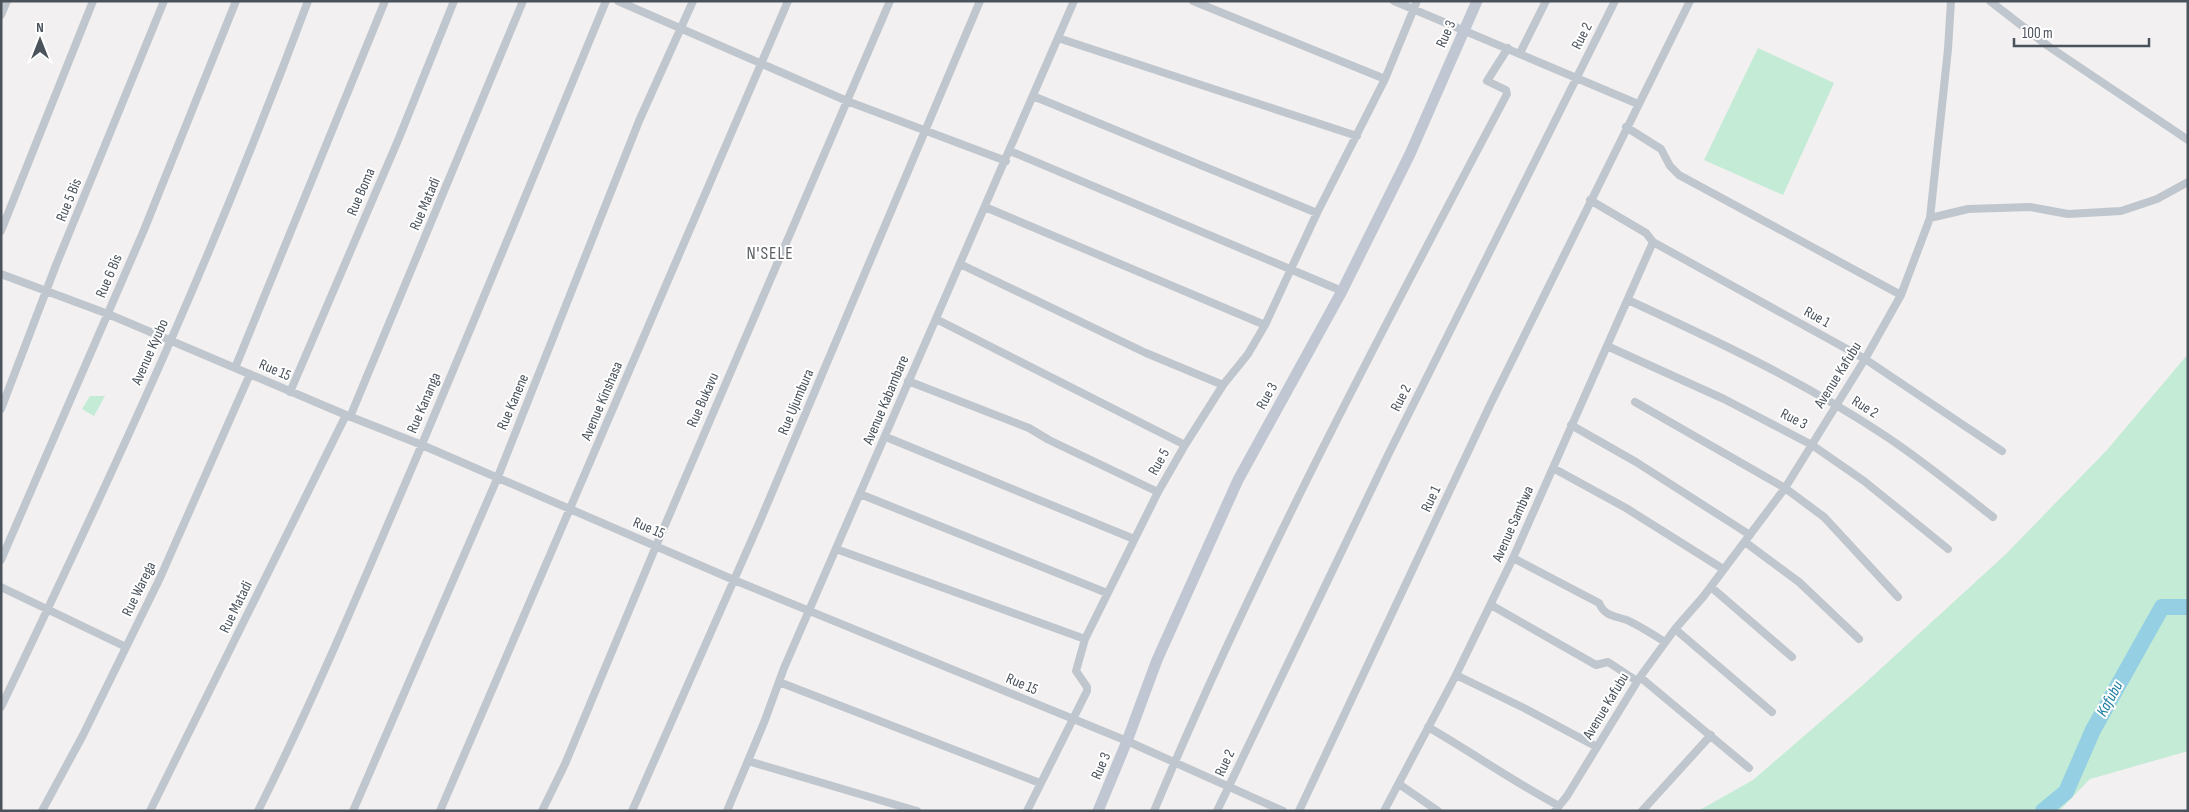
<svg xmlns="http://www.w3.org/2000/svg" width="2189" height="812" viewBox="0 0 2189 812" font-family="'Sofia Sans Condensed',sans-serif">
	<rect width="100%" height="100%" fill="#f2f0f0"/>
	<!-- green -->
	<path fill="#c3ebd5" d="M1758,48l76,35 -51,112 -79,-35z
		M2188,354v397l-98,28 -31,32h-361l55,-31 110,-95 143,-131 101,-104z
		M90,396h15l-11,20 -12,-7z"/>
	<g fill="none" stroke-linecap="round" stroke-linejoin="round">
		<!-- river -->
		<path stroke="#94cfe4" stroke-width="16" d="M2043,811l23,-19 27,-62 69,-123h26"/>
		<!-- street -->
		<path stroke="#c0c6cd" stroke-width="8" d="M618,1l229,100 159,60
			M1193,1l192,78
			M1394,1l244,103
			M1990,1l58,45 140,94
			M1,15l6,-14
			M1058,38l299,98
			M1520,53l26,-52
			M1033,96l284,117
			M1626,127l35,22 9,17 9,9 222,120
			M1010,151l332,140
			M1590,200l56,33 7,9 212,117 137,92
			M985,207l280,118
			M1930,218l38,-9 62,-2 38,7 53,-3 36,-12 31,-17
			M1,231l92,-230
			M960,264l186,89 77,32
			M1,274l107,40 238,101 76,30 312,135 393,161 156,70
			M1628,300c87,40 176,82 256,135 38,25 73,54 109,82
			M936,319l249,126
			M1607,346l117,53 88,46 52,36 84,68
			M235,368l150,-367
			M908,381l121,47 20,12 109,52
			M290,392l109,-254 55,-137
			M1635,402l150,86 39,29 74,80
			M1,409l55,-144 108,-264
			M350,417l173,-416
			M1571,425l65,37 114,73
			M886,437l248,102
			M1553,468l73,40 97,61
			M860,494l247,99
			M1745,542l54,40 60,57
			M836,549l249,90
			M1513,558l86,45c7,16 19,12 32,19 12,6 23,13 34,20
			M1,560l143,-330 92,-229
			M1,587l125,60
			M1711,587l81,70
			M1491,605l105,60 12,-3 29,19
			M1675,629l97,83
			M1456,675l68,33 73,39
			M1640,677l109,91
			M779,682l261,101
			M1,707c58,-121 115,-242 169,-365 49,-112 95,-226 138,-341
			M1428,727c45,26 86,55 131,79
			M748,761l169,50
			M1399,784l39,27
			M42,811l41,-76 77,-157 90,-204
			M150,811l196,-396
			M258,811c49,-98 92,-198 135,-299 73,-169 142,-340 213,-511
			M353,811l144,-332 142,-358 54,-120
			M440,811l348,-810
			M542,811l23,-47 91,-218 234,-545
			M632,811l128,-290 220,-520
			M727,811l38,-91 19,-52 290,-667
			M1027,811l60,-120v-4l-11,-16 9,-32 73,-147 27,-47 38,-60 25,-31 17,-29 52,-112 68,-134 32,-78
			M1154,811c103,-246 229,-482 353,-717l-1,-4 -19,-9 21,-33
			M1217,811l171,-356 227,-454
			M1299,811l191,-406 200,-404
			M1384,811l72,-136 57,-117 140,-316
			M1555,811l12,-15 73,-119 35,-48 28,-32 82,-109 80,-129 36,-64 29,-77 18,-169 3,-48
			M1642,811l69,-76"/>
		<!-- secondary -->
		<path stroke="#c0c7d2" stroke-width="11" d="M1098,811l29,-70 30,-81 81,-180 104,-189 68,-137 67,-153"/>
	</g>
	<g text-anchor="middle" dominant-baseline="central" stroke-width="4" stroke-linejoin="round" paint-order="stroke">
		<!-- street labels -->
		<g font-size="15" fill="#4a525c" stroke="#fff">
			<text transform="translate(1446 34) rotate(-66)">Rue 3</text>
			<text transform="translate(1582 36) rotate(-63)">Rue 2</text>
			<text transform="translate(361 192) rotate(-67)">Rue Boma</text>
			<text transform="translate(69 200) rotate(-68)">Rue 5 Bis</text>
			<text transform="translate(425 204) rotate(-67)">Rue Matadi</text>
			<text transform="translate(109 276) rotate(-67)">Rue 6 Bis</text>
			<text transform="translate(1817 317) rotate(29)">Rue 1</text>
			<text transform="translate(150 352) rotate(-66)">Avenue Kyubo</text>
			<text transform="translate(275 370) rotate(23)">Rue 15</text>
			<text transform="translate(1838 375) rotate(-58)">Avenue Kafubu</text>
			<text transform="translate(1267 396) rotate(-61)">Rue 3</text>
			<text transform="translate(1401 398) rotate(-63)">Rue 2</text>
			<text transform="translate(703 400) rotate(-66)">Rue Bukavu</text>
			<text transform="translate(886 400) rotate(-67)">Avenue Kabambare</text>
			<text transform="translate(602 401) rotate(-67)">Avenue Kinshasa</text>
			<text transform="translate(513 402) rotate(-67)">Rue Kanene</text>
			<text transform="translate(796 402) rotate(-67)">Rue Ujumbura</text>
			<text transform="translate(424 403) rotate(-67)">Rue Kananga</text>
			<text transform="translate(1865 407) rotate(32)">Rue 2</text>
			<text transform="translate(1794 419) rotate(27)">Rue 3</text>
			<text transform="translate(1159 462) rotate(-61)">Rue 5</text>
			<text transform="translate(1431 499) rotate(-65)">Rue 1</text>
			<text transform="translate(1513 524) rotate(-66)">Avenue Sambwa</text>
			<text transform="translate(649 528) rotate(23)">Rue 15</text>
			<text transform="translate(139 589) rotate(-64)">Rue Warega</text>
			<text transform="translate(236 607) rotate(-64)">Rue Matadi</text>
			<text transform="translate(1022 684) rotate(23)">Rue 15</text>
			<text transform="translate(1606 706) rotate(-59)">Avenue Kafubu</text>
			<text transform="translate(1225 763) rotate(-65)">Rue 2</text>
			<text transform="translate(1101 766) rotate(-67)">Rue 3</text>
		</g>
		<!-- water labels -->
		<g font-size="16" font-style="italic" fill="#1a7b9f" stroke="#fff">
			<text transform="translate(2110 699) rotate(-61)">Kafubu</text>
		</g>
		<!-- quarter labels -->
		<g font-size="18" letter-spacing="1" fill="#5d6064" stroke="#fff">
			<text x="770" y="253">N'SELE</text>
		</g>
	</g>
	<!-- border -->
	<rect width="2189" height="812" fill="none" stroke="#4a525c" stroke-width="5"/>
	<!-- north arrow -->
	<g transform="translate(40 40)" stroke="#ffffff" stroke-width="4" paint-order="stroke">
	<path d="M0-4L9 19L0 12L-9 19Z" fill="#4a525c"/>
	<text y="-8" font-size="14" font-weight="bold" text-anchor="middle" fill="#4a525c">N</text>
	</g>
	<!-- scale -->
	<path d="M2014 38v8h135v-8" fill="none" stroke="#4a525c" stroke-width="2.5"/>
	<text x="2022" y="38" font-size="15" fill="#4a525c" stroke="#ffffff" stroke-width="4" paint-order="stroke">100 m</text>
</svg>
